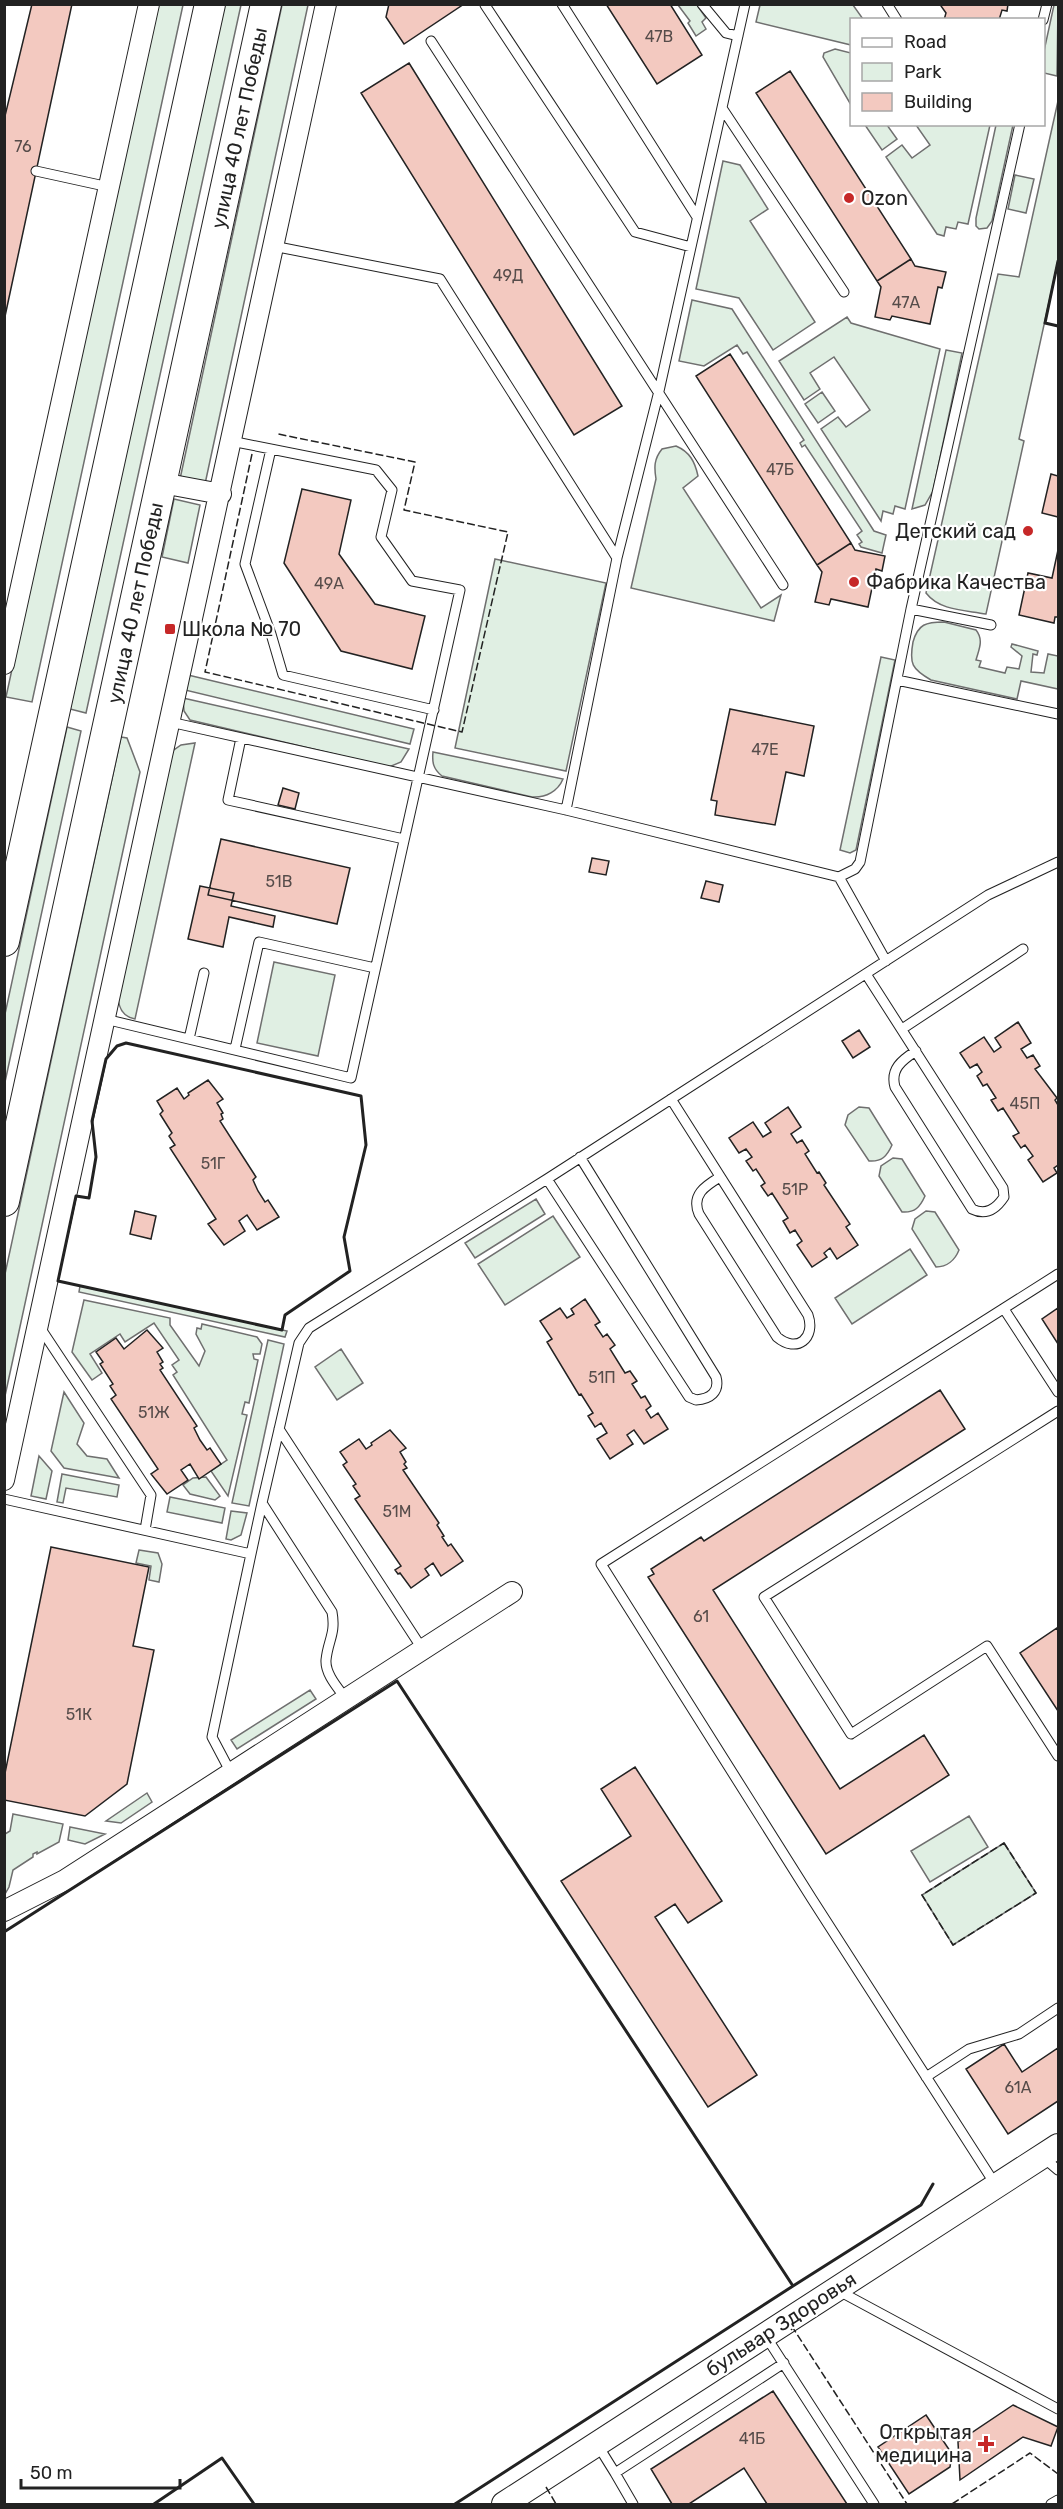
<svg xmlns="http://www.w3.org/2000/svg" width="1063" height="2509" viewBox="0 0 1063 2509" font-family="Rubik,sans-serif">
	<rect width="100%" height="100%" fill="#fff"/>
	<!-- green -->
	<path fill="#e0efe3" stroke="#6f6f6f" stroke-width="1.5" d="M156,5h27l-151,697 -26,-5z
		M224,5h17l-155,708 -16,-4z
		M282,5h26l-103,479 -25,-5z
		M678,5h19l9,13 -4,4 4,7 -10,7 -8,-13 2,-2z
		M760,5h93l10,14 -11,1 -1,25 -95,-23z
		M1054,5h4l-1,71 -13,-3v-22z
		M835,49l16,4v52l-28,-48 1,-4z
		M1058,101v160l-39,178 5,2 -38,173c-21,-4 -46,-3 -60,-21l72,-319 21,3z
		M865,125h22l10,14 -15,11z
		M916,125h74l-22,99 -10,-2 -2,7 -10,-2 -2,9 -7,-2 -51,-77 16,-12 10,13 18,-13z
		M996,125h17l-21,96 -5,7 -8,1 -3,-3v-8z
		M723,161l17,4 28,44 -18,12 65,101 -42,28 -34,-52 -43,-9z
		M1015,175l19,4 -8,34 -18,-4z
		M692,300l40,9 142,222 12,4 -4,18 -21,-6 -2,-3 3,-2 -5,-7 5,-4 -57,-86 -3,2 -2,-4 4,-3 -57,-88 -4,2 -6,-9 -33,21 -25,-5z
		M847,317l4,6 89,26 -35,160 -10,-3 -2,8 -10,-3 -2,10 -60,-92 17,-12 8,10 24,-17 -36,-53 -24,16 10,16 -16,11 -25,-39z
		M946,350l16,3 -29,138 -8,14 -13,4z
		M822,392l13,19 -17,12 -13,-19z
		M676,446c14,6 19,16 22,30l-15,12 78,120 20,-13 -7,26 -143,-33 25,-109c-2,-12 -2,-20 6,-30z
		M174,499l26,6 -12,58 -26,-6z
		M495,559l111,24 -40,188 -111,-23z
		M944,622l32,8c8,10 3,19 0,30l5,1 -2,6 26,6 2,-6 12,2 3,-13 -11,-9 1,-3 26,7 -1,4 -4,-1 -2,18 13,1 4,-19 10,2v33l-37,-8 -4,18 -86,-19c-19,-11 -22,-16 -18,-38 5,-18 13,-20 31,-20z
		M881,657l14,3 -39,190 -6,3 -10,-3z
		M188,675l226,54 -4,15 -225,-54z
		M183,698l226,51 -8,13 -12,5 -199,-47 -6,-9z
		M67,727l14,4 -76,351v-68z
		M121,737l6,1 13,34 -135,624v-122z
		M195,743l-60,276c-11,-2 -16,-10 -17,-21l53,-246 10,-7z
		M433,752l130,27c-5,12 -17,19 -31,18l-90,-21c-9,-7 -10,-14 -9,-24z
		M274,962l61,13 -17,81 -61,-13z
		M859,1107l10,1 23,37c-5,11 -10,17 -23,16l-24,-36 3,-10z
		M893,1158l9,1 23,37c-5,11 -10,17 -23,16l-23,-36 2,-10z
		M536,1199l9,15 -70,44 -10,-15z
		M926,1211l9,1 24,38c-4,10 -12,17 -23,17l-24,-38 3,-10z
		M553,1216l27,41 -75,48 -27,-41z
		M910,1249l17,26 -75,49 -17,-26z
		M80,1286l207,45 -2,6 -206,-45z
		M84,1300l86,18v7l29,41 6,-15 -9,-17 1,-6 4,1 1,-5 55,13 5,7 -2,10h-7l1,5 4,1 -9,43 -4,-1 -3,12 5,1 -19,81 -17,-25 16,-11 -54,-85 4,-3 -5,-7 7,-5 -25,-37 -29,19 -5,-8 -30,20 12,19 -10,7 -20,-28z
		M268,1340l16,4 -35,162 -17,-3z
		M341,1349l22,34 -26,17 -22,-33z
		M64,1392l20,31 -7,21 10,12 20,3 12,19 -55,-10 -13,-17z
		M39,1456l13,15 -6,28 -15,-3z
		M62,1474l57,11 -2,12 -51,-9 -3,15 -6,-1z
		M206,1477l14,19 -5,4 -25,-6 -7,-9 10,-7z
		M170,1497l55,11 -3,15 -55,-11z
		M231,1511l16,2 -6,22 -10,5 -5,-1z
		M139,1550l19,3 4,11 -3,18 -10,-2 2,-14 -15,-3z
		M310,1690l6,9 -79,50 -6,-9z
		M147,1793l5,9 -31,21 -15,-2z
		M13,1814l50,10 -4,18 -22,12v-2l-4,2v3l-20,13 -4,17 -4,7v-60l5,-3z
		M969,1816l19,31 -58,35 -19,-31z
		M70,1827l35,7 -20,10 -17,-4z
		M1004,1843l32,50 -83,52 -31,-50z"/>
	<!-- building -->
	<path fill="#f3c9c0" stroke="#222" stroke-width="1.5" d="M32,4h40l-68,317v-201z
		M389,4h75l-60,40 -18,-27z
		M606,4h64l32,51 -45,29z
		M942,4h66l-1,7 -5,-1 -3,10h-55l2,-7 -5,-7z
		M409,63l213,343 -48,29 -213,-342z
		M790,71l121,188 -34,22 -121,-188z
		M911,259l4,7 31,6 -4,16 -4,-1 -8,37 -38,-8 -2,4 -15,-3 6,-30 -4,-6z
		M730,354l121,189 -34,22 -121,-189z
		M1051,474l7,2v41l-16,-4z
		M302,489l49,11 -12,54 36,50 50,12 -13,53 -71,-18 -57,-88z
		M851,543l4,7 30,6 -3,15 -6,-2 -8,38 -37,-8 -2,6 -14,-3 7,-30 -5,-7z
		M1058,550v67h-3l-1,6 -35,-8 9,-42 24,5z
		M730,709l84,17 -10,50 -18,-4 -11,53 -60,-10 2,-14 -6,-1z
		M283,788l16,5 -4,16 -17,-4z
		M221,839l129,29 -13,56 -129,-29z
		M592,858l17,3 -3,14 -17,-3z
		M706,881l17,4 -4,17 -18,-4z
		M200,886l34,7 -3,13 44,10 -2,11 -44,-10 -6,30 -35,-8z
		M1018,1022l13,21 -10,6 6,9 6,-3 7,11 -5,3 22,29 -2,2 3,5v60l-4,3 3,5 -14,9 -15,-22 5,-4 -8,-11 -4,3 -8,-12 6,-3 -16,-25 -5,3 -7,-11 5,-2 -9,-14 -4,2 -6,-10 5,-4 -5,-8 -7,4 -10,-15 24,-16 10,15 7,-5 -6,-9z
		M859,1030l11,17 -17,11 -11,-17z
		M208,1080l15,19 -6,4 6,10 -2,1 2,5 -3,2 36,56 -3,3 5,11 7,11 3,-2 11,17 -22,13 -10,-15 -8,6 6,10 -21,14 -16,-21 8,-5 -46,-71 5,-3 -6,-9 3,-3 -12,-19 3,-3 -6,-10 20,-13 7,11 5,-4 -1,-2z
		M788,1107l13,20 -10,7 6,9 5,-3 7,11 -4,3 12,19 2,-1 7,11 -2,2 26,39 -4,3 12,18 -21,14 -7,-11 -6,5 3,4 -15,10 -15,-22 5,-4 -7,-11 -5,3 -7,-12 5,-3 -16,-25 -4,3 -7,-10 4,-3 -9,-14 -3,2 -7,-10 6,-4 -6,-8 -7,4 -10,-15 24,-16 10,15 8,-5 -6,-9z
		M135,1211l21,5 -5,23 -21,-5z
		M585,1299l15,23 -5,3 8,12 4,-3 8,11 -5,4 15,24 5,-2 7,10 -5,3 9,14 4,-2 6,10 -5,4 5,8 7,-5 10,16 -24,15 -10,-14 -7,5 6,9 -23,15 -13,-20 10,-6 -6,-10 -6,4 -7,-11 5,-3 -12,-19 -2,1 -32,-53 5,-3 -12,-18 20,-13 7,10 7,-4 -3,-5z
		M1058,1308v36l-16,-25z
		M147,1330l16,18 -6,4 6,10 -3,2 3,4 -3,2 37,56 -3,2 6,12 7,10 3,-2 11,16 -22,15 -9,-15 -9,6 7,10 -21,14 -16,-20 7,-5 -47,-70 5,-4 -6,-9 3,-2 -13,-20 3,-2 -7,-10 20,-14 8,11z
		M940,1390l25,39 -252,161 127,199 84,-54 25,40 -123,79 -178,-277 6,-3 -3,-5 50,-32 3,4z
		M390,1430l16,18 -6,4 6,10 -2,2 3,4 -4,2 36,53 -2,2 7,11 -2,1 6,9 3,-2 12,17 -22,15 -8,-13 -8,6 4,6 -18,13 -11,-15 -2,1 -3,-4 6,-4 -46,-67 5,-3 -7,-10 3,-2 -13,-19 4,-3 -7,-10 19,-13 7,10 6,-4 -1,-2z
		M51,1547l98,20 -16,79 21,4 -27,134 -42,32 -81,-16v-22z
		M1057,1628l1,3v80l-38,-58z
		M635,1767l87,134 -34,22 -13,-19 -20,13 102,158 -49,32 -147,-226 70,-45 -30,-47z
		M1004,2044l18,28 36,-24v53l-50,33 -42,-65z
		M773,2391l74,113h-80l-23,-36 -55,36h-17l-21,-35z
		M1013,2405l45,22 -7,19 -28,-9 -63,43 -2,-38z
		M926,2415l26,39 -2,13 -41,27 -31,-47z"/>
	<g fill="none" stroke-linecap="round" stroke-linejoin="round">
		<defs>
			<path id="service" d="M562,4l135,213
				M702,4l24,29 12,3
				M887,4l10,16
				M485,5l150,227 56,15
				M1043,20l4,-16
				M431,41l352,544
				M722,108l122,184
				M36,171l73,16
				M273,246l167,33 177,279
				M271,449l-26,115 26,70 12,41 151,35
				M911,609l80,16
				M897,680l161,34
				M170,722l396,88 273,67 16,-8 5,-7 51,-253 109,-485
				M241,738l-13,62 176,39
				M566,810l51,-252 42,-167 86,-387
				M839,877l47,84
				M866,974l137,214 1,9c-8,12 -18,19 -32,12l-77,-122c-5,-18 7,-27 21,-36
				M105,1019l246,59 109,-488 -48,-9 -31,-44 11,-47 -16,-20 -145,-29
				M902,1029l121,-80
				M189,1039l15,-66
				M235,1049l24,-107 116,26
				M671,1099l137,216c8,23 -11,39 -31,22l-78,-123c-8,-19 6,-28 21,-37
				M547,1179l142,218 7,3c14,-1 24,-8 20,-23l-136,-220
				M1004,1309l54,83
				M39,1326l112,169 -6,35
				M1058,1411l-294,186 87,137 136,-88 71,110
				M279,1429l144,221
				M4,1499l247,55 11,-51
				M346,1699c-8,-11 -21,-25 -20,-39 2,-20 10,-26 6,-48l-70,-109 37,-160 10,-15 238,-149 441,-284 70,-33
				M231,1773l-19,-36 39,-183
				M926,2077l43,-28 50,-15 39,-26
				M1044,2158l14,12
				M995,2184l-183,-285 -211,-335 457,-290
				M839,2291l219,118
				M765,2335l109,169
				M597,2444l18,29
				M633,2504l-18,-31 169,-110
				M1051,2504l7,-4"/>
			<path id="minor" d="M162,483l59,11
				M4,664l145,-660
				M4,1480l322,-1476
				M4,1911l61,-31 447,-288"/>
			<path id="tertiary" d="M504,2504l554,-358"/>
			<path id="primary" d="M4,941l206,-937
				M4,1201l262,-1197"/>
		</defs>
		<!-- service casing -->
		<use href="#service" stroke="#222" stroke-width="11"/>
		<!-- minor casing -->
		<use href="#minor" stroke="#222" stroke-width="22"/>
		<!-- tertiary casing -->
		<use href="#tertiary" stroke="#222" stroke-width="26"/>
		<!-- primary casing -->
		<use href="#primary" stroke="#222" stroke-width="32"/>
		<!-- service -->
		<use href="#service" stroke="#fff" stroke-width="9"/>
		<!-- minor -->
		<use href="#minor" stroke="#fff" stroke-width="20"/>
		<!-- tertiary -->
		<use href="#tertiary" stroke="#fff" stroke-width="24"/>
		<!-- primary -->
		<use href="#primary" stroke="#fff" stroke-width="30"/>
		<!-- fence -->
		<path stroke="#222" stroke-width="1.5" stroke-dasharray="8 3" stroke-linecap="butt" d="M1058,261l-13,62 13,3
			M252,454l-47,218 257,60 46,-200 -104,-22 11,-48 -137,-28
			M1004,1843l32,50 -83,52 -31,-50z
			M791,2330l2,-2 114,176h3
			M546,2487l10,17
			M952,2504l78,-51 28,21"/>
		<!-- wall -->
		<path stroke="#222" stroke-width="3" d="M1058,261l-13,62 13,3
			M126,1043l235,53 5,49 -22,92 6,34 -65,44 -3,15 -224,-49 18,-85 13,2 7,-41 -4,-36 14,-62 11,-13z
			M4,1932l393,-251 396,605 -338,218
			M793,2286l128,-81 12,-21
			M154,2504l68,-46 32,46"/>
	</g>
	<!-- markers -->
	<g fill="#c62828" stroke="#fff" stroke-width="2">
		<circle cx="849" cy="198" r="6"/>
		<circle cx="1028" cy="531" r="6"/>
		<circle cx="854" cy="582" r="6"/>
		<rect x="164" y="623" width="12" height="12" rx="3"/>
		<path d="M983 2435h6v6h6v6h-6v6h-6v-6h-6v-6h6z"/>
	</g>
	<g text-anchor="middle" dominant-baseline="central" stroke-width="4.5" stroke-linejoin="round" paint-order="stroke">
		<!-- number labels -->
		<g font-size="16" fill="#564c4a">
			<text x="659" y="36">47В</text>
			<text x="23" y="146">76</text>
			<text x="508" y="275">49Д</text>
			<text x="906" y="302">47А</text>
			<text x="780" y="469">47Б</text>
			<text x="329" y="583">49А</text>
			<text x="765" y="749">47Е</text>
			<text x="279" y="881">51В</text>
			<text x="1025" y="1103">45П</text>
			<text x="213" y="1163">51Г</text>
			<text x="795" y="1189">51Р</text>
			<text x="602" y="1377">51П</text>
			<text x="154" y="1412">51Ж</text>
			<text x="397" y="1511">51М</text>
			<text x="701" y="1616">61</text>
			<text x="79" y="1714">51К</text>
			<text x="1018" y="2087">61А</text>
			<text x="752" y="2438">41Б</text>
		</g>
		<!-- street labels -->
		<g font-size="20" fill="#222" stroke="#fff">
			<text transform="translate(239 128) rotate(-78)">улица 40 лет Победы</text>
			<text transform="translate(135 603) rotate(-78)">улица 40 лет Победы</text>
			<text transform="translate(781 2324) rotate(-33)">бульвар Здоровья</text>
		</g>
		<!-- poi labels -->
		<g font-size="20" fill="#222" stroke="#fff" text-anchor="start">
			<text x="861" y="198">Ozon</text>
			<text x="1016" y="531" text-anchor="end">Детский сад</text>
			<text x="866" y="582">Фабрика Качества</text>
			<text x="182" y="629">Школа № 70</text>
			<text x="972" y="2432" text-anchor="end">Открытая<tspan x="972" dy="23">медицина</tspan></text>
		</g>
	</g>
	<!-- border -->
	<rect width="1063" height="2509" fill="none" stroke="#222222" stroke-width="12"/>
	<!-- legend -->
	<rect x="850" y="18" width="195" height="108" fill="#ffffff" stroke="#a7a7a7" stroke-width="1.5"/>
	<rect x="862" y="38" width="30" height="9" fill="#ffffff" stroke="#a7a7a7" stroke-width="1.5"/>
	<text x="904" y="48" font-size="18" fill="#222222">Road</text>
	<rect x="862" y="63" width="30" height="18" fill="#e0efe3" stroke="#a7a7a7" stroke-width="1.5"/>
	<text x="904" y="78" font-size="18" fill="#222222">Park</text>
	<rect x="862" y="93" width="30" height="18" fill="#f3c9c0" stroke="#a7a7a7" stroke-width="1.5"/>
	<text x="904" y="108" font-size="18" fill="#222222">Building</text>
	<!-- scale -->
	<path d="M21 2479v9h159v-9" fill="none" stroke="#222222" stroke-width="3"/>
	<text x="30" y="2479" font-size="18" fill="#222222" stroke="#ffffff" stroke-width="4.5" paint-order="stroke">50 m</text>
</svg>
